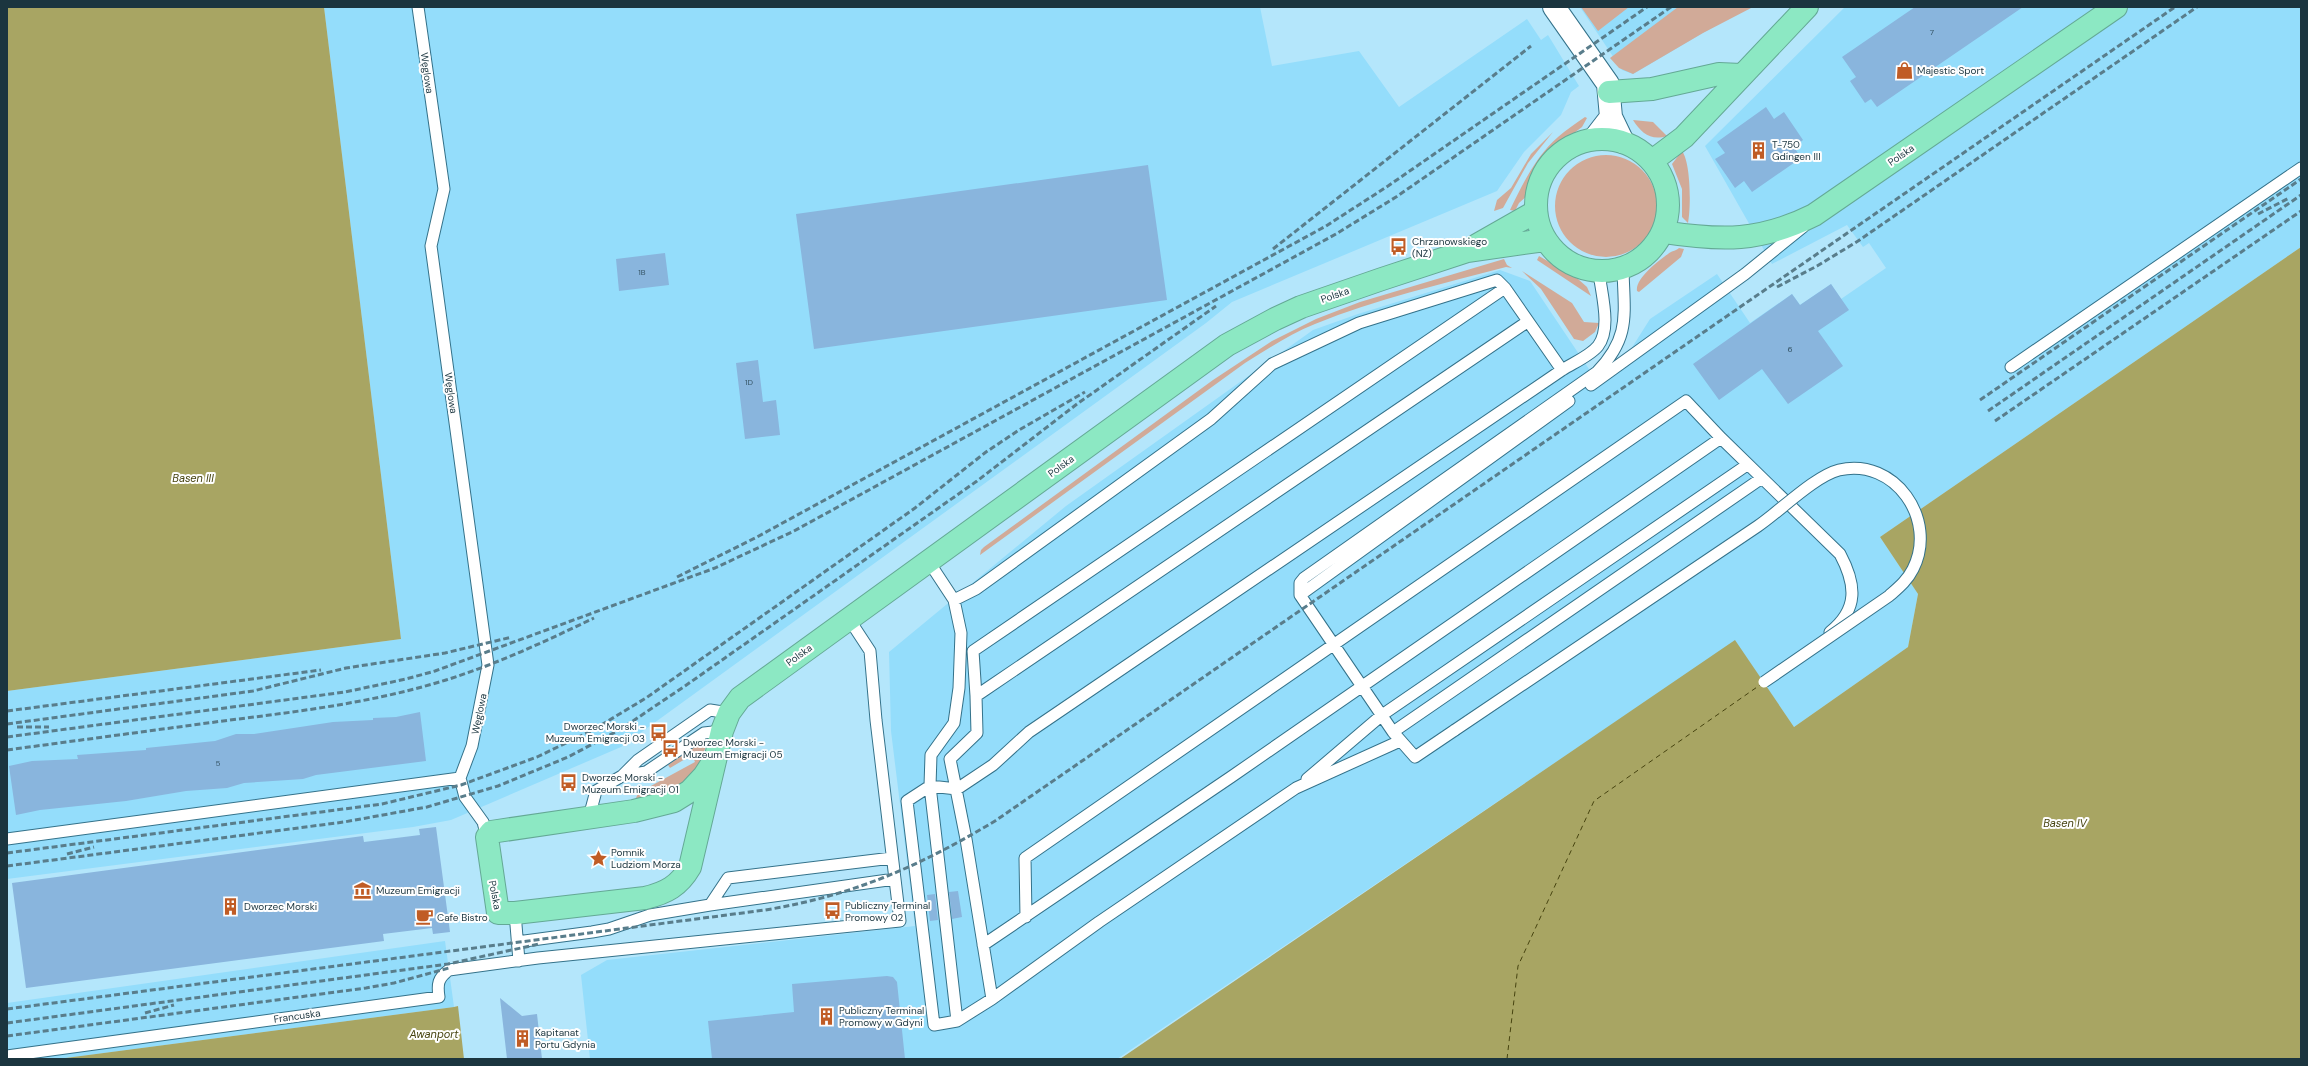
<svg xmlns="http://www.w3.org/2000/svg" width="2308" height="1066" viewBox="0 0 2308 1066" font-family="'DM Sans',sans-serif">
	<rect width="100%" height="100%" fill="#b4e6fb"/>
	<!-- built -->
	<path fill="#94ddfb" d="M324,7h936l12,59 87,-15 40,56 128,-88 14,21 7,-5 31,51 -8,6 -10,23 -37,37 -27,39 -265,111 -26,21 -585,424 -170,73 -38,7 -406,52v-188l394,-52z
		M1580,7h167l-114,67 -11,-4z
		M1845,7h456v240l-421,290 38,57 -10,53 -114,80 -59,-86 -618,418h-527l-9,-84 26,-15 308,-34 -24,-195 -2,-79 177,-146 247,-176 45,-16 142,-44 30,11 67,100 29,-24 24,-38 67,-45 33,49 42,-29 8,11 31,-21 10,15 45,-31 -17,-25 -6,4 -16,-22 -75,39 -67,-118z
		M445,941l9,66 -396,52h-51v-56z"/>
	<!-- green -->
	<path fill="#d1aa98" d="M1581,7h48l-31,24z
		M1678,7h75l-50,26 -70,41 -14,-6 -9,-10z
		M1585,117l2,1 -5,9 -24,18 -19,21 -5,8 -6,21 -9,8 -4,8 -5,-1c12,-25 26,-54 48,-73 8,-7 18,-14 27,-20z
		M1633,120l20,2 14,14c-16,5 -26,-3 -34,-16z
		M1553,132l-25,31 -25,45 -9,3 3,-11 14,-12 20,-34z
		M1682,151c9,12 9,57 6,72l-6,-6v-28l-10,-25z
		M1555 206a51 51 0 1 1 102 0a51 51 0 1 1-102 0Z
		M1679,248l5,1 -3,8 -42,35 -2,-1c-2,-12 21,-30 31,-37 3,-3 8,-3 11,-6z
		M1539,256l39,23 9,8 4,9 -54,-36z
		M1504,259l3,6 5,3 -6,-1c-64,17 -130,32 -191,57 -25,10 -47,25 -70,39l-265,192 1,-5 3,-3 229,-167 59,-39 44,-22 44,-17z
		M1522,271l50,32 12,19 15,1 -4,9 -12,9 -9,-2 -33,-50z
		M705,739l3,1c-11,37 -31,59 -72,58l4,-9 9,-2 46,-25 -3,-7 -22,13 -2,-3z"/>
	<!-- water -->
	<path fill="#a8a563" d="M7,7h317l77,632 -394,52z
		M2301,247v812h-1181l615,-419 59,87 114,-80 10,-53 -38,-57z
		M458,1006l6,53h-406l396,-52z"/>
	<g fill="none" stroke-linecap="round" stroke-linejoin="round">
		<!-- ferry -->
		<path stroke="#474410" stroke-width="1" stroke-dasharray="5 4" stroke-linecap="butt" d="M1507,1059l11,-93 76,-165 166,-116"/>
	</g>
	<!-- building -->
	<path fill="#89b5dd" d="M1915,7h108l-146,100 -6,-8 -6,4 -15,-22 6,-4 -14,-20z
		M1766,107l8,12 10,-7 19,28 -9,7 7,11 -49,34 -8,-11 -9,7 -20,-29 10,-6 -8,-11z
		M1148,165l19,135 -353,49 -18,-135z
		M665,253l4,32 -50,6 -3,-32z
		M1831,284l18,26 -31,21 25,35 -55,38 -26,-35 -43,31 -26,-36 99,-70 8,11z
		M758,360l5,42 13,-2 4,35 -35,4 -9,-76z
		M420,712l6,49 -110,14 -13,4 -59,4 -17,5 -41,3 -60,10 -86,9 -24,5 -7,-49 23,-5 46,-2 -1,-4 69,-5v-2l69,-7 21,-7h18l79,-12 40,-2v-2l23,-1z
		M436,827l14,105 -17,2 -1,-6 -49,6 1,7 -358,47 -14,-105 351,-47 1,6 56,-7 -1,-6z
		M958,891l4,26 -10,2 -3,-27z
		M935,894l3,26 -8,1 -3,-26z
		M887,976l6,1 4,5 8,77h-193l-4,-38 86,-9 -2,-28z
		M500,998l22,18 15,-2 5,45h-35z"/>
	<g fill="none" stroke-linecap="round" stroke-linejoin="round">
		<defs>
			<path id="lane" d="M418,7l26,182 -13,57 57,419 -16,81 -12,32 5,19 18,25 4,15
				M2011,367l290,-199
				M1591,385l154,-111 58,-47
				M929,562l25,38 7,33 -2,55 -5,35 -23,32 -1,31 27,235 35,-22
				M1300,595l269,-194
				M954,600l22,-11 235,-170 61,-55 87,-41 138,-43 8,8 57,82
				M976,696l-3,-45 532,-363
				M1455,730l-40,27 -22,-25 -93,-137v-12l4,-5 293,-206c34,-35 27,-58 26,-103
				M1393,732l369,-254
				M1400,741l-104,47 -197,134 -107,77 -26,-160 -16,-80 27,-26 -1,-37 551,-374
				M622,776l24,-4 58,-39 18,-2
				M1307,779l75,-64 365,-250
				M589,817l7,-26 26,-15 16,-16 72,-50 19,3
				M7,839l453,-61
				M710,905l18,-27 164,-20
				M515,913l4,48
				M1026,917l-1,-59 661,-457 35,37
				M517,942l75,-10 17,-3 41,-14 60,-10 185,-26
				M983,945l248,-168 490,-339 119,116c16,30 19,55 -10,78
				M957,1021l-23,4 -27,-224 23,-15 27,3 36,-24 36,-33 533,-362c11,-7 28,-14 36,-24 14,-18 3,-53 1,-74
				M7,1056l432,-59c-2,-13 -1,-19 10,-27l89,-12 362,-37 -24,-201 -6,-69 -21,-32"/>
			<path id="secondary" d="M1554,7l54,77 3,33 12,25
				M1594,139l17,-22"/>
			<path id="highway" d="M1609,92l43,-3 67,-15 22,1
				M1536 205a66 66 0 1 1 132 0a66 66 0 1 1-132 0Z
				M1652,161l32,-24 123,-130
				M1663,232c59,9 97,10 151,-17l302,-208
				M1477,245l58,-33
				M715,759l-11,17 -14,15 -16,10 -40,10 -143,21 -4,5 11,76h17l130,-15c21,-5 34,-12 45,-31l32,-136 7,-18 11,-15 487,-353 48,-26 26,-12 81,-28 85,-28 78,-11"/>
		</defs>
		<!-- lane casing -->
		<use href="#lane" stroke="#34728a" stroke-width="13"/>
		<!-- secondary casing -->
		<use href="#secondary" stroke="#34728a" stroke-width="24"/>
		<!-- highway casing -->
		<use href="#highway" stroke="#64a995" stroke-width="24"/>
		<!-- lane -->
		<use href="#lane" stroke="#fff" stroke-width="11"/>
		<!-- secondary -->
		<use href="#secondary" stroke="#fff" stroke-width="22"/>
		<!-- highway -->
		<use href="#highway" stroke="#8ce8c3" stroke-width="22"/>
		<!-- rail -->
		<path stroke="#597d8b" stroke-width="3" stroke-dasharray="6 3" stroke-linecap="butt" d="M2258,214l31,-16
			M1273,249l258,-203
			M1777,287l40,-21 41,-25 339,-234
			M1980,400l321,-221
			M1988,411l313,-216
			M1995,421l306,-210
			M677,577l80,-40 569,-311 62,-40 259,-179
			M7,711l314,-41
			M7,724l246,-33 93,-23 99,-15 67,-16
			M17,727h32
			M7,737l338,-45 61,-13 29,-8 280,-103 79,-37 542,-297 60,-37 275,-190
			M7,750c74,-10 149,-20 223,-30 73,-9 145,-18 216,-40 51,-16 100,-39 148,-62
			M7,853l375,-49 79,-19 76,-28 56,-27 53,-32 269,-190 71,-56 33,-22 66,-38
			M67,854l27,-7
			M7,866l337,-44 83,-15 71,-21 70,-29 53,-28 64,-43 292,-205 100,-77 139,-98
			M7,1009l758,-99c87,-14 155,-44 230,-89l1180,-814
			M145,1013l29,-8
			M7,1023l441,-59 91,-20
			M7,1036l359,-48 28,-5 55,-15"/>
		<defs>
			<path id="lane-bridge" d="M1455,730c101,-68 202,-136 303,-204 22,-15 57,-50 81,-56 56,-13 99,50 74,99 -6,12 -15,19 -24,27l-125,86"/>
		</defs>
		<!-- lane-bridge casing -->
		<use href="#lane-bridge" stroke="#34728a" stroke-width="13" stroke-linecap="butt"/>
		<!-- lane-bridge -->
		<use href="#lane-bridge" stroke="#fff" stroke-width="11"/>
	</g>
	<!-- icons -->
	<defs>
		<symbol id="shop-bare" viewBox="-9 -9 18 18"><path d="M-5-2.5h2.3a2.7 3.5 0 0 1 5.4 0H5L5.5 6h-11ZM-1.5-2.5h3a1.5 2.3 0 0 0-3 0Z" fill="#c05c25" stroke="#fefefe" stroke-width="2.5" paint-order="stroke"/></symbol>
		<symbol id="building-bare" viewBox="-9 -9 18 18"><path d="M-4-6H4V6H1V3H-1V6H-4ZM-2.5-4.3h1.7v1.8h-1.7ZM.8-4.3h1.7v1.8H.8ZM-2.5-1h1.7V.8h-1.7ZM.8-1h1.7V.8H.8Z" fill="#c05c25" stroke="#fefefe" stroke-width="2.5" paint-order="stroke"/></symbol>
		<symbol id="bus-bare" viewBox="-9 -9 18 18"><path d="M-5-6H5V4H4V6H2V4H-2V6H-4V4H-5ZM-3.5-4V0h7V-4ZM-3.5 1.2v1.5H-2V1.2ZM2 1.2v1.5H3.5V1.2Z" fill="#c05c25" stroke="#fefefe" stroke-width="2.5" paint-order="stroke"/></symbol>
		<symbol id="sight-bare" viewBox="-9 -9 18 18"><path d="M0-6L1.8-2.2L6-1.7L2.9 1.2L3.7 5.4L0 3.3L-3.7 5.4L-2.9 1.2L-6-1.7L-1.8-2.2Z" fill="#c05c25" stroke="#fefefe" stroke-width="2.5" paint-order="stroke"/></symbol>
		<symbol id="museum-bare" viewBox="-9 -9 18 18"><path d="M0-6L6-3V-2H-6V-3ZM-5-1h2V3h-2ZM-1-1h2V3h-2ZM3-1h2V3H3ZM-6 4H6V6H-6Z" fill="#c05c25" stroke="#fefefe" stroke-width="2.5" paint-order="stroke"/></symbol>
		<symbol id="cafe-bare" viewBox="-9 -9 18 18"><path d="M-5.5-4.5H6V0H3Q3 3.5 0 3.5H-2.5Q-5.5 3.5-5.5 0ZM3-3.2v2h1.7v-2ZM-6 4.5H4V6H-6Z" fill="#c05c25" stroke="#fefefe" stroke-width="2.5" paint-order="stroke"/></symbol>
	</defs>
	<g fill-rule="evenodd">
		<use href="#shop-bare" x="1892" y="58" width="25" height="25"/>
		<use href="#building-bare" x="1746" y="138" width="25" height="25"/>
		<use href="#bus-bare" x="1386" y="234" width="25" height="25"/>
		<use href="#bus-bare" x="646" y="720" width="25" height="25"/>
		<use href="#bus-bare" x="658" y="736" width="25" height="25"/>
		<use href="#bus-bare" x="556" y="770" width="25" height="25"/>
		<use href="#sight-bare" x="586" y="846" width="25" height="25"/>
		<use href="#museum-bare" x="350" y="878" width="25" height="25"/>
		<use href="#building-bare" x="218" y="894" width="25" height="25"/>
		<use href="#bus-bare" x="820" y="898" width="25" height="25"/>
		<use href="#cafe-bare" x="412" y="904" width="25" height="25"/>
		<use href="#building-bare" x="814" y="1004" width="25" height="25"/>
		<use href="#building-bare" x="510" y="1026" width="25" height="25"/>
	</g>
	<g text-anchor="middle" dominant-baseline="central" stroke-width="4" stroke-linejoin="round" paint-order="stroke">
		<!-- number labels -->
		<g font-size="8" fill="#365566">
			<text x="1932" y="32">7</text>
			<text x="642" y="272">1B</text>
			<text x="1790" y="349">6</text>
			<text x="749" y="382">1D</text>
			<text x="218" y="763">5</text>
		</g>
		<!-- poi labels -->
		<g font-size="10" fill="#1b353f" stroke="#fefefe" text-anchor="start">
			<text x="1917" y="70">Majestic Sport</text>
			<text x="1772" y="144">T-750<tspan x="1772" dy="12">Gdingen III</tspan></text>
			<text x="1412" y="241">Chrzanowskiego<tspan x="1412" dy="12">(NŻ)</tspan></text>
			<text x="645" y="726" text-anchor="end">Dworzec Morski -<tspan x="645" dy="12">Muzeum Emigracji 03</tspan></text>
			<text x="683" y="742">Dworzec Morski -<tspan x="683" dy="12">Muzeum Emigracji 05</tspan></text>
			<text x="582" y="777">Dworzec Morski -<tspan x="582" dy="12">Muzeum Emigracji 01</tspan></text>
			<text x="611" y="852">Pomnik<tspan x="611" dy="12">Ludziom Morza</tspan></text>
			<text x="376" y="890">Muzeum Emigracji</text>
			<text x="845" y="905">Publiczny Terminal<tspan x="845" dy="12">Promowy 02</tspan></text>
			<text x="244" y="906">Dworzec Morski</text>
			<text x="437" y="917">Cafe Bistro</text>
			<text x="839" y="1010">Publiczny Terminal<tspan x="839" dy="12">Promowy w Gdyni</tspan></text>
			<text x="535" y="1032">Kapitanat<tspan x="535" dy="12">Portu Gdynia</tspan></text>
		</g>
		<!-- street labels -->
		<g font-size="10" fill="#1b353f" stroke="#fefefe">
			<text transform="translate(427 73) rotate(82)">Węglowa</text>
			<text transform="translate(1901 155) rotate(-35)">Polska</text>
			<text transform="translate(1335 295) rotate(-19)">Polska</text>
			<text transform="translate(451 393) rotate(82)">Węglowa</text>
			<text transform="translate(1061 466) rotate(-36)">Polska</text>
			<text transform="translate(799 655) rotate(-36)">Polska</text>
			<text transform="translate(479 714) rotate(-78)">Węglowa</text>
			<text transform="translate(495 895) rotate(79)">Polska</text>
			<text transform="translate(297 1016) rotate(-8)">Francuska</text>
		</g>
		<!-- water labels -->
		<g font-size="11" font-style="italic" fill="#474410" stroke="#fefefe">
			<text x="193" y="478">Basen III</text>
			<text x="2065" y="823">Basen IV</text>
			<text x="434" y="1034">Awanport</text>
		</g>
	</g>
	<!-- border -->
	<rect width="2308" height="1066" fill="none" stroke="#1b353f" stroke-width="16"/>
</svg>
